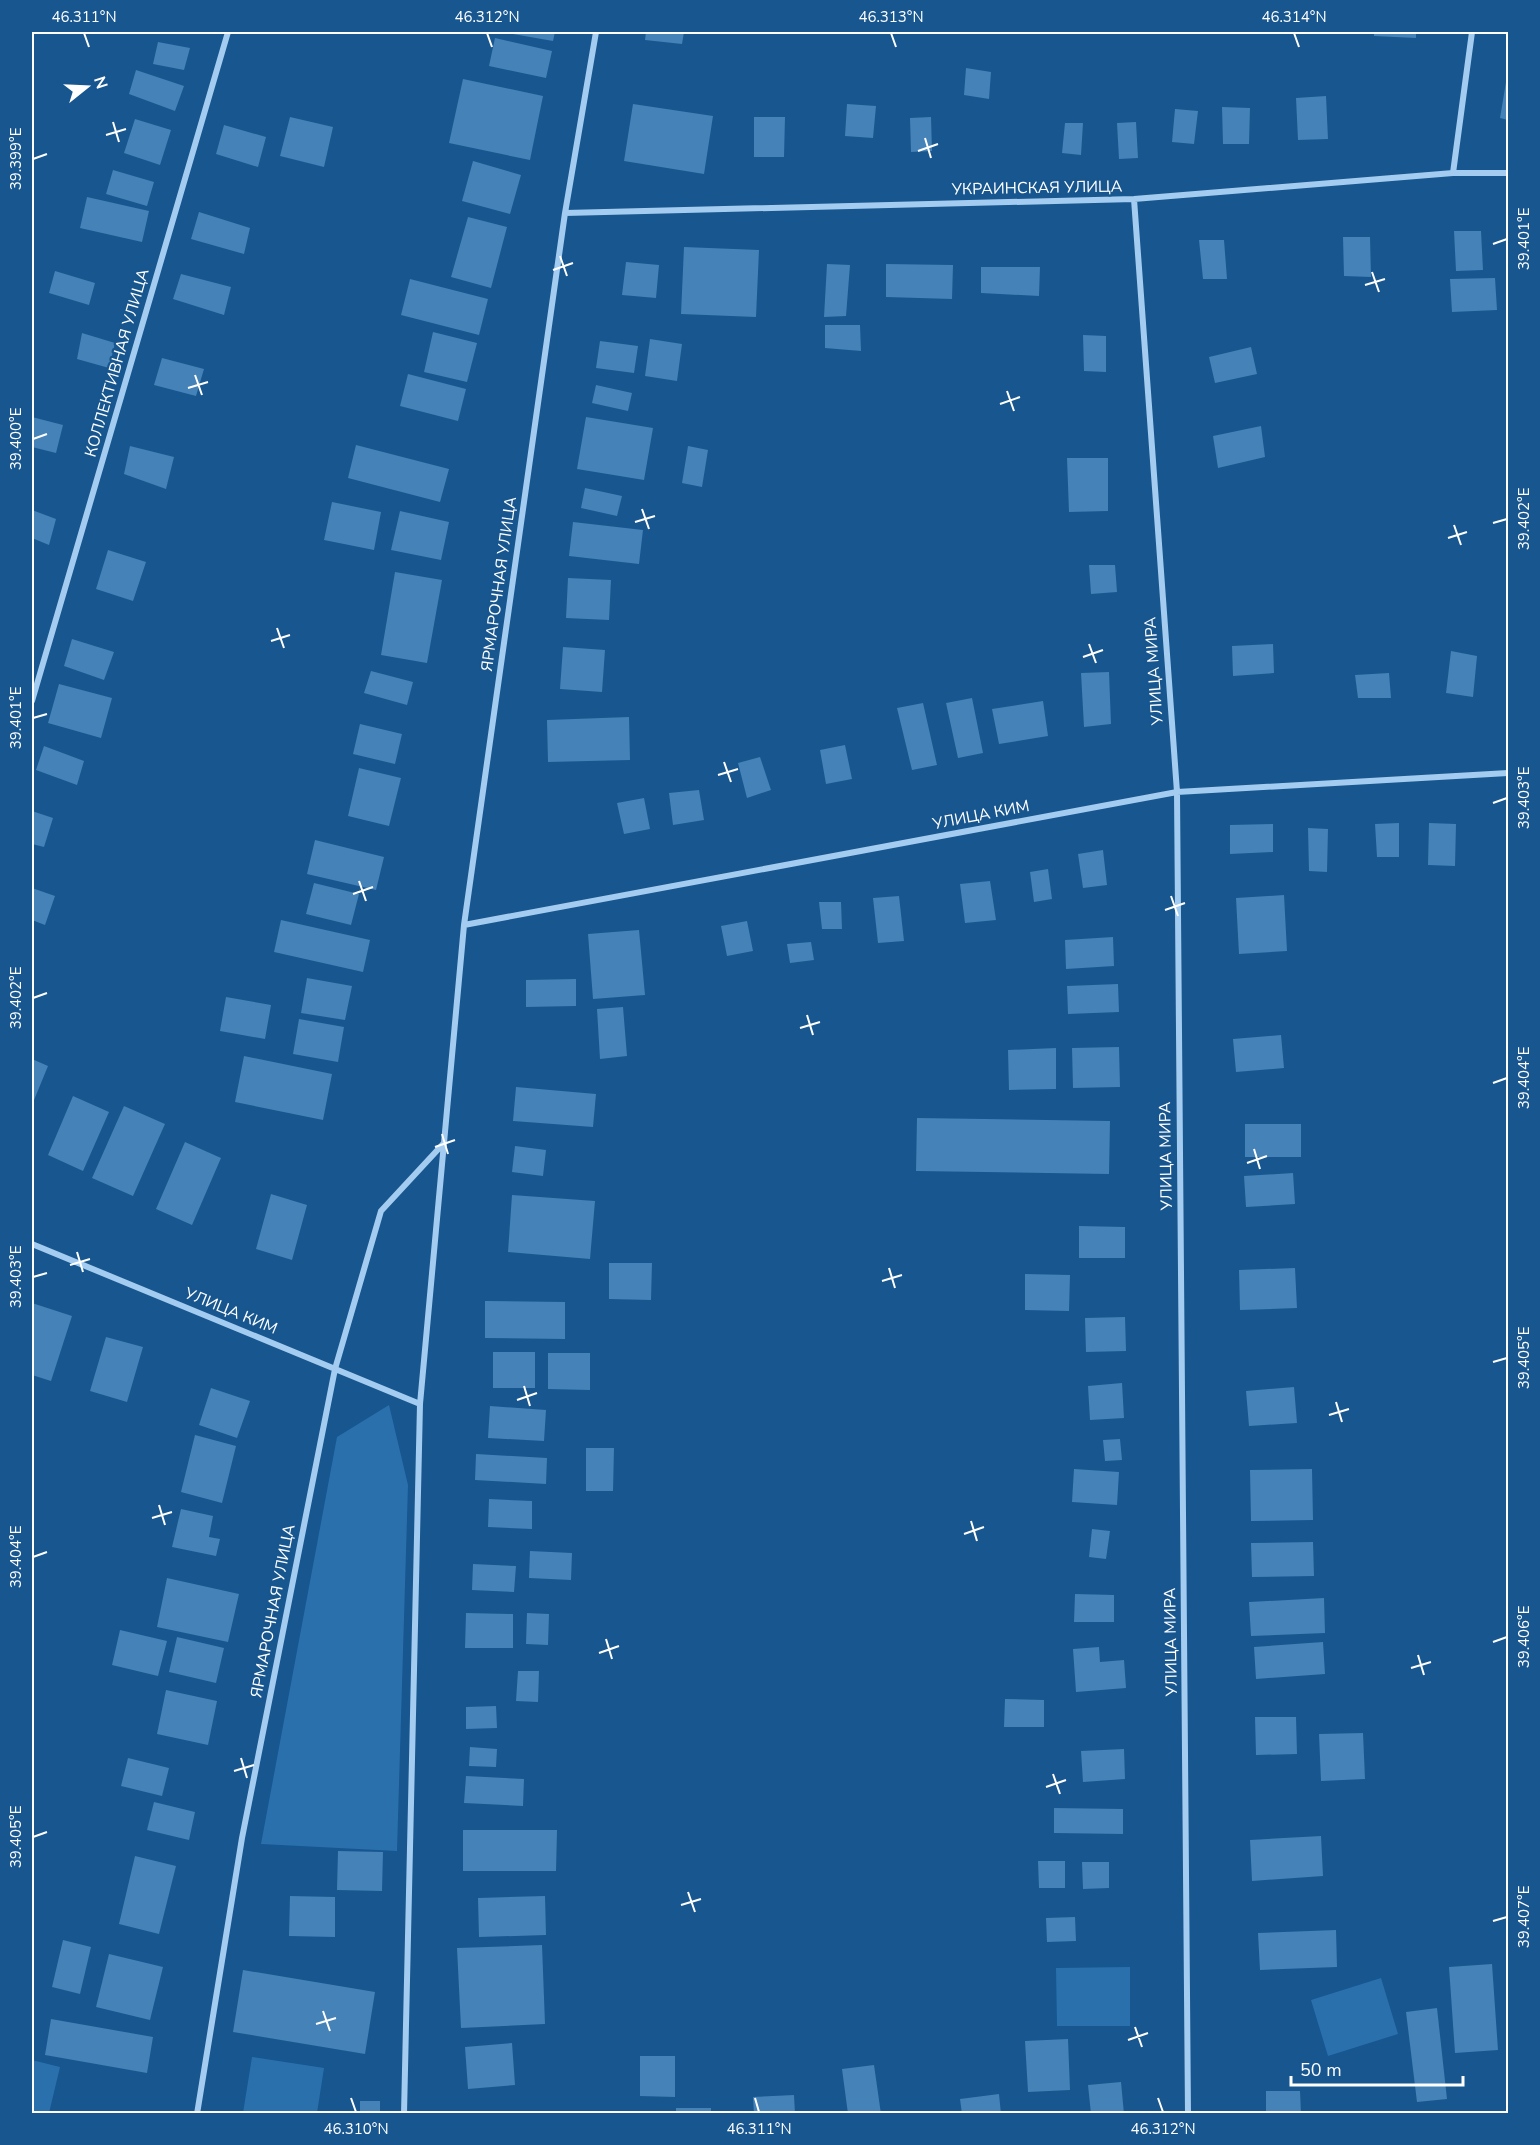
<svg xmlns="http://www.w3.org/2000/svg" width="1540" height="2145" viewBox="0 0 1540 2145" font-family="'Nunito Sans',sans-serif">
	<rect width="100%" height="100%" fill="#17568f"/>
	<!-- green -->
	<path fill="#2970ad" d="M389,1405l19,80 -11,366 -136,-7 76,-407z
		M1130,1967v59h-73l-1,-58z
		M1381,1978l17,56 -70,22 -17,-56z
		M252,2057l72,11 -7,45h-74z
		M32,2060l28,7 -11,46h-17z"/>
	<!-- building -->
	<path fill="#4482b8" d="M514,32h41l-2,9 -40,-7z
		M646,32h38l-2,12 -37,-4z
		M1374,32h42v6l-42,-2z
		M495,38l57,13 -6,27 -57,-12z
		M158,42l32,6 -6,22 -31,-6z
		M966,68l25,4 -2,27 -25,-4z
		M136,70l48,16 -9,25 -46,-17z
		M1507,76h1v44l-8,-2z
		M463,79l80,17 -13,64 -81,-17z
		M1326,96l2,43 -30,1 -2,-42z
		M633,104l80,12 -9,58 -80,-13z
		M847,104l29,2 -3,32 -28,-2z
		M1222,107l28,1 -1,36h-26z
		M1175,109l23,2 -4,33 -22,-2z
		M290,117l43,10 -9,40 -44,-11z
		M754,117h31l-1,40h-30z
		M931,117l1,34 -21,1 -1,-34z
		M135,119l36,11 -11,35 -36,-12z
		M1136,122l2,36 -19,1 -2,-36z
		M1065,123h18l-2,32 -19,-2z
		M224,125l42,12 -8,30 -42,-13z
		M473,161l48,14 -11,39 -48,-13z
		M113,170l41,12 -7,24 -41,-12z
		M87,197l62,14 -7,31 -62,-14z
		M199,212l51,16 -6,26 -53,-15z
		M468,217l39,10 -16,61 -40,-11z
		M1454,231h27l2,39 -27,1z
		M1343,237h27l1,40 -27,-1z
		M1199,240h25l3,39h-24z
		M684,247l75,3 -3,67 -75,-3z
		M626,262l33,3 -3,33 -34,-3z
		M827,264l23,1 -4,51 -22,1z
		M886,264l67,1 -1,34 -66,-2z
		M981,267h59l-1,29 -58,-3z
		M55,271l40,12 -6,22 -40,-12z
		M181,274l50,13 -7,28 -51,-16z
		M1495,278l2,32 -45,2 -2,-33z
		M410,279l78,20 -9,36 -78,-20z
		M825,325h35l1,26 -36,-3z
		M433,332l44,11 -10,39 -43,-10z
		M82,333l33,10 -6,25 -32,-9z
		M1083,335l23,1v36l-22,-1z
		M650,339l32,5 -5,37 -32,-5z
		M600,341l38,5 -4,27 -38,-5z
		M1251,347l6,27 -42,9 -6,-26z
		M162,358l42,11 -8,27 -42,-11z
		M408,374l58,15 -8,32 -58,-15z
		M596,385l36,8 -4,18 -36,-8z
		M32,417l31,8 -7,28 -24,-6z
		M586,417l67,11 -9,52 -67,-11z
		M1261,426l4,31 -47,11 -5,-32z
		M356,445l93,24 -9,33 -92,-24z
		M130,446l44,11 -8,32 -42,-15z
		M688,446l20,4 -6,37 -20,-4z
		M1067,458h41v53l-39,1z
		M585,488l37,8 -5,20 -36,-8z
		M332,502l49,10 -7,38 -50,-10z
		M32,510l24,9 -7,26 -17,-7z
		M400,511l49,11 -8,38 -50,-10z
		M573,522l70,8 -4,34 -70,-8z
		M108,550l38,12 -13,39 -37,-12z
		M1089,565h26l2,27 -26,2z
		M395,572l47,8 -15,83 -46,-8z
		M568,578l43,2 -2,40 -43,-2z
		M72,639l42,13 -10,28 -40,-14z
		M1273,644l1,29 -41,3 -1,-30z
		M563,647l42,3 -3,42 -42,-3z
		M1451,651l26,5 -4,41 -27,-4z
		M371,671l42,11 -6,23 -43,-12z
		M1109,672l2,52 -27,3 -3,-54z
		M1389,673l2,25h-33l-3,-23z
		M59,684l53,14 -11,40 -53,-15z
		M972,698l11,55 -25,5 -12,-55z
		M1043,701l5,35 -49,8 -7,-35z
		M923,703l14,62 -25,5 -15,-62z
		M629,717l1,43 -82,2 -1,-42z
		M360,724l42,10 -7,30 -42,-10z
		M845,745l7,34 -26,5 -6,-34z
		M44,746l40,15 -7,24 -41,-15z
		M760,757l11,33 -24,8 -9,-35z
		M359,768l42,10 -12,48 -41,-10z
		M699,790l5,30 -31,5 -4,-32z
		M644,798l6,31 -26,5 -7,-31z
		M32,811l21,7 -9,29 -12,-3z
		M1399,823v34h-22l-2,-33z
		M1429,823l27,1 -1,42 -27,-1z
		M1273,824v28l-43,2v-29z
		M1308,828l20,1 -1,43 -18,-1z
		M315,840l69,17 -8,33 -69,-16z
		M1103,850l4,35 -24,3 -5,-34z
		M1048,869l4,30 -18,3 -4,-30z
		M990,881l6,39 -31,3 -5,-39z
		M314,883l45,11 -8,31 -45,-11z
		M32,888l23,8 -10,29 -13,-5z
		M1284,895l3,56 -48,3 -3,-56z
		M899,896l5,45 -26,2 -5,-45z
		M819,902h22l1,27h-20z
		M281,920l89,20 -7,32 -89,-20z
		M747,921l6,30 -26,5 -6,-30z
		M639,930l6,65 -52,4 -5,-65z
		M1113,937l1,29 -48,3 -1,-29z
		M811,942l3,18 -24,3 -3,-19z
		M307,978l45,8 -7,34 -44,-7z
		M576,979v27l-50,1v-27z
		M1118,984l1,28 -51,2 -1,-28z
		M226,997l45,8 -6,34 -45,-8z
		M623,1007l4,49 -27,3 -3,-50z
		M299,1019l45,8 -6,35 -45,-8z
		M1281,1035l3,33 -48,4 -3,-33z
		M1119,1047l1,40 -47,1 -1,-40z
		M1056,1048v41l-47,1 -1,-40z
		M244,1056l88,18 -9,46 -88,-18z
		M32,1059l16,7 -16,39z
		M516,1087l80,7 -3,33 -80,-6z
		M73,1096l36,16 -26,59 -35,-16z
		M124,1106l41,18 -32,72 -41,-18z
		M917,1118l193,3 -1,53 -193,-3z
		M1245,1124h56v33h-56z
		M185,1142l36,16 -29,67 -36,-16z
		M515,1146l31,4 -3,26 -31,-4z
		M1293,1173l2,31 -49,3 -2,-31z
		M271,1194l36,11 -15,55 -36,-11z
		M512,1195l83,6 -5,58 -82,-7z
		M1079,1226l46,1v31h-46z
		M609,1263h43l-1,37 -42,-1z
		M1295,1268l2,40 -57,2 -1,-40z
		M1025,1274l45,1 -1,36 -44,-1z
		M485,1301l80,1v37l-80,-1z
		M32,1303l40,13 -21,65 -19,-6z
		M1125,1317l1,34 -40,1 -1,-34z
		M106,1337l37,10 -16,55 -37,-11z
		M493,1352h42v36h-42z
		M548,1353h42v37l-42,-1z
		M1122,1383l2,35 -34,2 -2,-34z
		M1294,1387l3,36 -48,3 -3,-35z
		M211,1388l39,13 -13,37 -38,-13z
		M490,1406l56,4 -2,31 -56,-3z
		M195,1435l41,11 -14,57 -41,-11z
		M1120,1439l2,21 -17,1 -2,-21z
		M586,1448h28l-1,43h-27z
		M476,1454l71,4 -1,26 -71,-4z
		M1074,1469l45,3 -2,33 -45,-3z
		M1312,1469l1,51 -62,1 -1,-51z
		M489,1499l43,2v28l-44,-2z
		M181,1509l32,7 -4,21 11,2 -4,17 -44,-9z
		M1092,1529l18,2 -4,28 -17,-2z
		M1313,1542l1,34 -62,1 -1,-34z
		M530,1551l42,2 -1,27 -42,-2z
		M473,1564l43,2 -2,26 -42,-2z
		M167,1578l72,16 -11,48 -71,-15z
		M1075,1594l39,1v27h-40z
		M1324,1598l1,35 -74,3 -2,-34z
		M466,1613l47,1v34h-48z
		M527,1613l22,1 -1,31 -22,-1z
		M120,1630l47,11 -9,35 -46,-11z
		M177,1637l47,11 -8,35 -47,-11z
		M1323,1642l2,32 -69,5 -2,-32z
		M1099,1647l1,15 24,-2 2,28 -50,4 -3,-43z
		M518,1671h21l-1,31 -22,-1z
		M166,1690l51,11 -9,44 -51,-11z
		M1005,1699l39,1v27h-40z
		M496,1706l1,22 -31,1v-22z
		M1255,1717h41l1,37 -41,1z
		M1363,1733l2,46 -44,2 -2,-47z
		M470,1747l27,2 -1,18 -27,-1z
		M1124,1749l1,30 -42,3 -2,-31z
		M128,1758l41,10 -7,28 -41,-10z
		M466,1776l58,3 -1,27 -59,-3z
		M154,1802l41,10 -6,28 -42,-10z
		M1054,1808l69,1v25l-69,-1z
		M463,1830h94l-1,41h-93z
		M1321,1836l2,40 -71,5 -2,-41z
		M338,1851l45,1 -1,39 -45,-1z
		M135,1856l41,10 -17,68 -40,-10z
		M1038,1861h27v27h-26z
		M1082,1862h27v26l-26,1z
		M290,1896l45,1v40l-46,-1z
		M545,1896l1,39 -67,2 -1,-39z
		M1075,1917l1,24 -29,1 -1,-24z
		M1336,1930l1,37 -77,3 -2,-37z
		M63,1940l28,7 -11,47 -28,-7z
		M542,1945l3,79 -84,4 -4,-80z
		M109,1954l54,13 -13,53 -54,-13z
		M1492,1964l6,86 -43,3 -6,-86z
		M243,1970l132,22 -10,62 -132,-22z
		M1437,2008l10,91 -30,3 -11,-90z
		M51,2019l102,18 -6,36 -102,-18z
		M1068,2039l2,51 -42,2 -3,-51z
		M512,2043l3,42 -47,4 -3,-42z
		M640,2056h35v41l-35,-1z
		M874,2065l7,49h-33l-6,-45z
		M1121,2082l3,32h-33l-3,-29z
		M1266,2091h34l1,23h-35z
		M999,2094l2,20h-39l-2,-15z
		M794,2095l1,19h-41l-1,-17z
		M360,2101h20v13h-20z
		M676,2108h35v6h-35z"/>
	<g fill="none" stroke-linecap="round" stroke-linejoin="round">
		<!-- street -->
		<path stroke="#a3ccf0" stroke-width="6" d="M1453,173l19,-141
			M1134,199l43,593 11,1322
			M565,213l569,-14 319,-26h55
			M32,701l196,-669
			M464,925l713,-133 331,-19
			M32,1244l388,160
			M197,2114l45,-276 93,-469 46,-158 63,-68
			M404,2114l16,-710 44,-479 101,-712 31,-181"/>
	</g>
	<!-- ticks -->
	<path fill="none" stroke="#fff" stroke-width="2" d="M84,33l5,14M487,33l5,14M891,33l5,14M1294,33l5,14M113,122l6,20M106,135l20,-6M925,138l6,20M918,151l20,-7M33,159l14,-5M1493,244l14,-5M560,256l7,20M553,270l20,-7M1372,272l7,20M1365,285l20,-6M195,375l7,20M188,388l20,-6M1007,391l7,20M1000,404l20,-7M33,439l14,-5M642,509l7,20M635,522l20,-6M1493,523l14,-4M1454,525l7,20M1448,538l19,-6M277,628l7,20M271,641l19,-6M1089,644l7,19M1083,657l20,-7M33,718l14,-4M724,762l7,20M718,775l20,-6M1493,803l14,-5M359,881l7,20M353,894l20,-7M1171,896l7,20M1165,910l20,-7M33,998l14,-5M807,1015l6,20M800,1028l20,-6M1493,1083l14,-5M442,1134l6,20M435,1147l20,-7M1254,1149l6,20M1247,1163l20,-7M77,1252l6,20M70,1265l20,-6M889,1268l6,20M33,1277l14,-4M882,1281l20,-6M1493,1362l14,-4M524,1386l6,20M517,1400l20,-7M1336,1402l6,20M1329,1415l20,-6M159,1505l6,20M152,1518l20,-6M971,1521l6,20M964,1534l20,-7M33,1557l14,-5M606,1639l6,20M1493,1642l14,-5M599,1653l20,-7M1418,1655l6,20M1411,1668l20,-6M241,1758l6,20M234,1771l20,-6M1053,1774l7,20M1046,1787l20,-7M33,1837l14,-5M688,1892l7,20M681,1905l20,-6M1493,1921l14,-4M323,2011l7,20M316,2024l20,-6M1135,2027l7,20M1128,2040l20,-7M351,2098l5,14M755,2098l4,14M1158,2098l5,14"/>
	<g text-anchor="middle" dominant-baseline="central" stroke-width="4.5" stroke-linejoin="round" paint-order="stroke">
		<!-- street labels -->
		<g font-size="16" fill="#fff" stroke="#17568f">
			<text transform="translate(1037 188) rotate(-1)">УКРАИНСКАЯ УЛИЦА</text>
			<text transform="translate(117 363) rotate(-74)">КОЛЛЕКТИВНАЯ УЛИЦА</text>
			<text transform="translate(499 584) rotate(-82)">ЯРМАРОЧНАЯ УЛИЦА</text>
			<text transform="translate(1154 671) rotate(-94)">УЛИЦА МИРА</text>
			<text transform="translate(981 815) rotate(-11)">УЛИЦА КИМ</text>
			<text transform="translate(1166 1156) rotate(-91)">УЛИЦА МИРА</text>
			<text transform="translate(231 1311) rotate(22)">УЛИЦА КИМ</text>
			<text transform="translate(273 1611) rotate(-79)">ЯРМАРОЧНАЯ УЛИЦА</text>
			<text transform="translate(1171 1642) rotate(-91)">УЛИЦА МИРА</text>
		</g>
	</g>
	<!-- border -->
	<rect width="1540" height="2145" fill="none" stroke="#17568f" stroke-width="66"/>
	<!-- north arrow -->
	<g transform="translate(87 87) rotate(72)" stroke="#17568f" stroke-width="4.5" paint-order="stroke">
	<path d="M0-4.5L10 22L0 15L-10 22Z" fill="#ffffff"/>
	<text y="-9" font-size="16" font-weight="bold" text-anchor="middle" fill="#ffffff">N</text>
	</g>
	<!-- scale -->
	<path d="M1291 2076v9h172v-9" fill="none" stroke="#ffffff" stroke-width="3"/>
	<text x="1300" y="2076" font-size="18" fill="#ffffff" stroke="#17568f" stroke-width="4.5" paint-order="stroke">50 m</text>
	<rect x="33" y="33" width="1474" height="2079" fill="none" stroke="#fff" stroke-width="2"/>
	<g font-size="15" text-anchor="middle" fill="#fff">
		<text x="84" y="22">46.311°N</text>
		<text x="487" y="22">46.312°N</text>
		<text x="891" y="22">46.313°N</text>
		<text x="1294" y="22">46.314°N</text>
		<text transform="translate(16 159) rotate(-90)" y="5">39.399°E</text>
		<text transform="translate(1524 239) rotate(-90)" y="5">39.401°E</text>
		<text transform="translate(16 439) rotate(-90)" y="5">39.400°E</text>
		<text transform="translate(1524 519) rotate(-90)" y="5">39.402°E</text>
		<text transform="translate(16 718) rotate(-90)" y="5">39.401°E</text>
		<text transform="translate(1524 798) rotate(-90)" y="5">39.403°E</text>
		<text transform="translate(16 998) rotate(-90)" y="5">39.402°E</text>
		<text transform="translate(1524 1078) rotate(-90)" y="5">39.404°E</text>
		<text transform="translate(16 1277) rotate(-90)" y="5">39.403°E</text>
		<text transform="translate(1524 1358) rotate(-90)" y="5">39.405°E</text>
		<text transform="translate(16 1557) rotate(-90)" y="5">39.404°E</text>
		<text transform="translate(1524 1637) rotate(-90)" y="5">39.406°E</text>
		<text transform="translate(16 1837) rotate(-90)" y="5">39.405°E</text>
		<text transform="translate(1524 1917) rotate(-90)" y="5">39.407°E</text>
		<text x="356" y="2134">46.310°N</text>
		<text x="759" y="2134">46.311°N</text>
		<text x="1163" y="2134">46.312°N</text>
	</g>
</svg>
